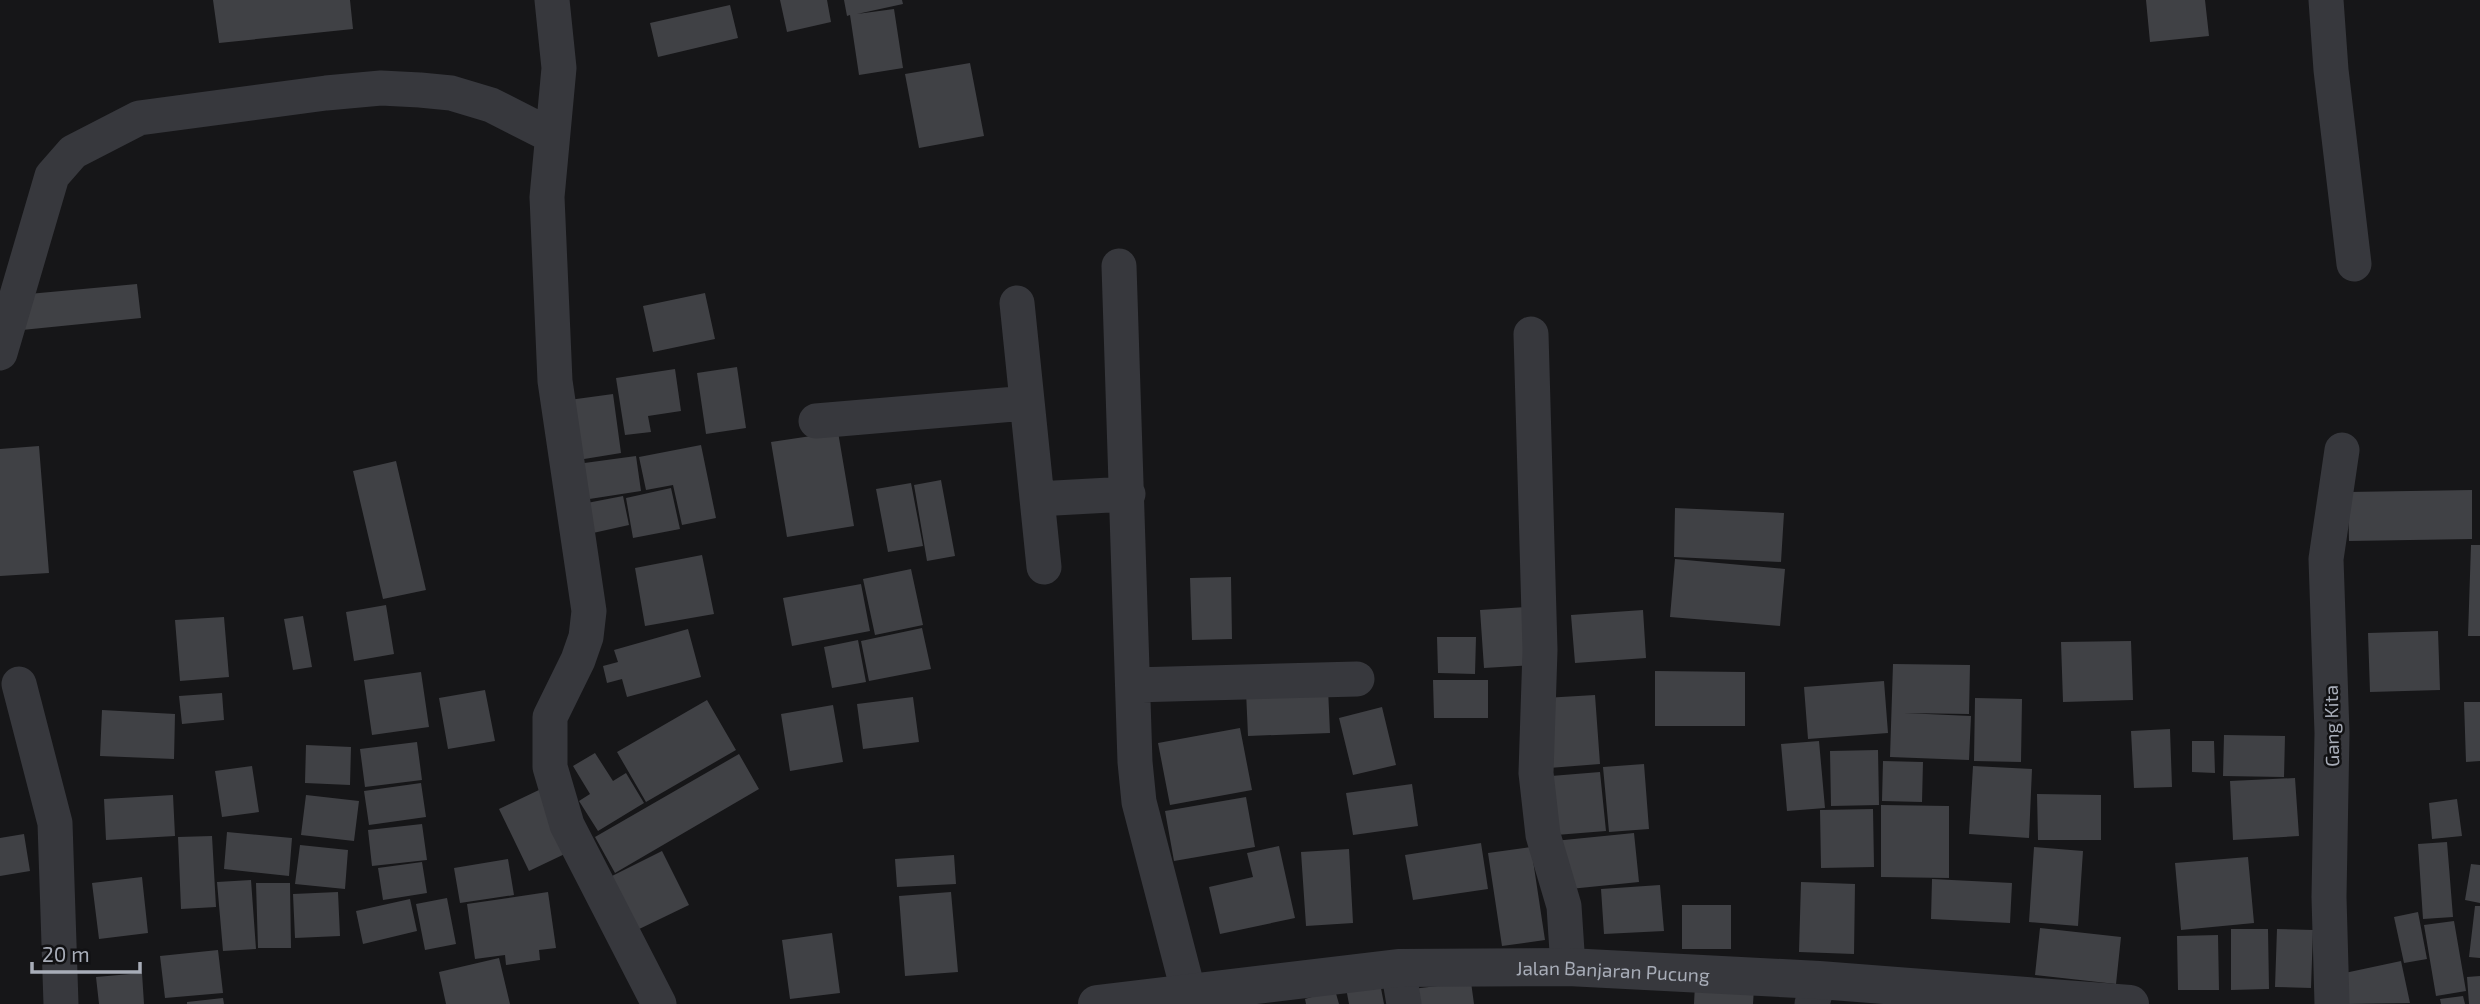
<svg xmlns="http://www.w3.org/2000/svg" width="2480" height="1004" viewBox="0 0 2480 1004" font-family="'Exo 2',sans-serif">
	<rect width="100%" height="100%" fill="#161618"/>
	<!-- building -->
	<path fill="#404145" d="M213,0h137l3,29 -134,14z
		M780,0h47l4,22 -44,10z
		M844,0h58l1,4 -46,10 37,-5 9,59 -44,7 -9,-60 -3,1z
		M2146,0h59l4,36 -59,6z
		M730,5l8,33 -80,19 -8,-34z
		M970,63l14,73 -65,12 -14,-74z
		M137,284l4,34 -119,12 -4,-35z
		M705,293l10,46 -62,13 -10,-46z
		M737,367l9,61 -40,6 -9,-61z
		M675,369l6,42 -33,5 3,16 -26,3 -9,-57z
		M613,394l8,59 -43,7 -9,-60z
		M838,432l16,94 -67,11 -16,-95z
		M701,445l15,73 -34,7 -9,-40 -27,5 -7,-33z
		M39,446l10,127 -49,3v-127z
		M636,456l5,35 -58,9 -6,-36z
		M396,461l30,129 -43,9 -30,-128z
		M941,480l14,76 -28,5 -13,-76z
		M911,483l12,63 -35,6 -12,-63z
		M671,488l9,41 -47,9 -7,-40z
		M2472,490v49l-123,2 -1,-49z
		M623,496l6,29 -36,8 -6,-30z
		M1675,508l109,5 -3,49 -107,-5z
		M2471,545h9v91h-12z
		M702,555l12,59 -69,12 -10,-58z
		M1675,559l110,10 -5,57 -110,-9z
		M911,569l12,56 -48,10 -12,-56z
		M1231,577l1,62 -40,1 -2,-62z
		M861,584l9,47 -78,15 -9,-48z
		M386,605l8,49 -40,7 -8,-49z
		M1527,607l5,58 -48,3 -4,-58z
		M1643,610l3,48 -71,5 -4,-48z
		M303,616l9,51 -19,3 -9,-51z
		M224,617l5,60 -49,4 -5,-61z
		M922,628l9,41 -62,12 -8,-40z
		M688,629l13,48 -74,20 -5,-18 -15,4 -4,-17 15,-4 -4,-12z
		M2438,631l2,59 -70,2 -2,-59z
		M1437,637h39l-1,37 -37,-1z
		M858,640l8,42 -34,6 -8,-41z
		M2131,641l2,59 -70,2 -2,-60z
		M1893,664l77,1 -1,49 -65,-1 67,3 -2,44 -79,-3z
		M1655,671l90,1v54h-90z
		M421,672l8,55 -57,8 -8,-55z
		M1433,680h55v38h-54z
		M1884,681l4,52 -80,6 -4,-52z
		M1328,688l2,45 -82,3 -2,-45z
		M485,690l10,51 -47,8 -9,-51z
		M222,693l2,27 -42,4 -3,-28z
		M1595,695l5,69 -51,4 -5,-70z
		M913,697l6,45 -56,7 -6,-45z
		M1975,698l47,1 -1,63 -47,-1z
		M707,700l29,50 -90,52 -29,-50z
		M2464,702h16v59l-14,1z
		M833,705l10,57 -53,9 -9,-57z
		M1382,707l14,58 -43,10 -14,-57z
		M102,710l73,4 -1,45 -74,-3z
		M1240,728l12,62 -82,15 -12,-62z
		M2170,729l2,58 -38,1 -3,-57z
		M2224,735l61,1 -1,41 -61,-1z
		M1819,741l6,67 -38,3 -6,-67z
		M2192,741h22l1,32 -23,-1z
		M417,742l5,38 -57,7 -5,-38z
		M306,745l45,2 -1,38 -45,-2z
		M1878,750l1,55 -48,1 -1,-55z
		M595,753l18,28 13,-8 18,30 -46,28 -19,-30 11,-7 -17,-28z
		M739,754l20,35 -144,84 -20,-36z
		M1883,761l40,1 -1,40 -40,-1z
		M1644,764l5,65 -40,3 -6,-65z
		M252,766l7,46 -37,5 -7,-46z
		M1973,766l59,3 -3,69 -60,-4z
		M1600,772l6,59 -50,4 -5,-59z
		M2295,778l4,58 -66,4 -3,-59z
		M421,783l5,34 -57,8 -5,-34z
		M1412,784l6,42 -65,9 -7,-42z
		M541,789l30,62 -42,20 -30,-62z
		M2037,794l64,1v45h-63z
		M173,795l2,41 -69,4 -2,-41z
		M306,795l53,6 -5,40 -53,-6z
		M1246,797l9,50 -81,14 -9,-50z
		M2457,799l5,37 -30,3 -3,-36z
		M1881,805l68,1v72l-68,-1z
		M1873,809l1,58 -53,1 -1,-58z
		M422,824l5,36 -55,6 -4,-36z
		M227,832l65,6 -3,38 -65,-7z
		M1634,833l5,49 -79,8 -6,-49z
		M24,834l6,37 -30,5v-38z
		M212,836l4,71 -35,2 -3,-72z
		M2447,842l6,75 -30,2 -5,-75z
		M1481,843l7,46 -75,11 -8,-45z
		M300,845l48,5 -3,39 -50,-5z
		M1279,846l16,72 -75,16 -11,-47 44,-10 -6,-24z
		M1531,847l14,93 -43,6 -14,-93z
		M2034,847l49,4 -5,75 -49,-4z
		M1349,849l4,74 -47,3 -5,-74z
		M662,851l27,54 -56,27 -27,-53z
		M954,855l2,29 -59,3 -2,-28z
		M2248,857l6,66 -73,7 -6,-67z
		M508,859l6,36 -54,8 -6,-35z
		M422,862l5,31 -44,7 -5,-32z
		M2471,864l9,1v38l-15,-3z
		M142,877l6,56 -49,6 -7,-56z
		M1932,879l80,4 -2,40 -79,-4z
		M251,880l5,69 -33,2 -6,-69z
		M1801,882l54,2 -1,70 -55,-2z
		M256,883h34l1,65h-33z
		M1660,885l4,46 -60,3 -3,-45z
		M338,892l2,44 -45,2 -2,-44z
		M548,892l8,56 -17,2 1,10 -34,5 -1,-10 -30,4 -8,-55z
		M951,892l7,80 -53,4 -6,-80z
		M447,898l9,46 -31,6 -9,-46z
		M410,899l7,32 -54,13 -7,-33z
		M1682,905h49v44h-49z
		M2475,906h5v52l-11,-1z
		M2418,912l9,47 -23,4 -10,-46z
		M2454,921l12,70 -30,5 -12,-71z
		M2040,928l81,9 -5,47 -81,-9z
		M2231,929h37l1,60 -38,1z
		M2277,929l36,1 -2,58 -36,-1z
		M832,933l8,60 -50,6 -8,-59z
		M2218,935l1,55h-41l-1,-54z
		M218,950l5,43 -58,5 -5,-42z
		M499,958l11,46h-64l-7,-32z
		M2401,961l9,42 -63,1 -7,-30z
		M142,973l2,31h-45l-3,-27z
		M2480,976v28h-11l-2,-27z
		M1471,982l3,22h-60l-2,-15z
		M1380,983l4,21h-35l-3,-16z
		M1695,984l59,4 -1,16h-59z
		M1335,990l4,14h-33l-1,-5z
		M2463,996l2,8h-24l-1,-5z
		M223,998l1,6h-37v-2z"/>
	<g fill="none" stroke-linecap="round" stroke-linejoin="round">
		<!-- minor -->
		<path stroke="#37383d" stroke-width="35" d="M552,0l7,68 -12,129 8,184 34,230 -3,26 -8,23 -28,57v50l17,58 92,179
			M2326,0l5,70 23,194
			M1119,266l16,496 4,40 50,192
			M1017,303l27,264
			M1531,334l9,316 -4,123 7,62 21,71 4,61
			M0,353l52,-177 21,-24 66,-34 187,-25 55,-5 39,2 31,3 40,12 61,31
			M816,421l211,-18
			M1037,499l91,-5
			M19,684l36,139 6,181
			M1133,685l224,-6
			M1398,968l6,36
			M1812,1004l7,-24
			M2332,1004l-3,-107 3,-164 -6,-174 16,-109"/>
		<!-- tertiary -->
		<path stroke="#37383d" stroke-width="38" id="s1" d="M1097,1004l301,-36 170,-1 251,13 311,24"/>
	</g>
	<g text-anchor="middle" dominant-baseline="central" stroke-width="5" stroke-linejoin="round" paint-order="stroke">
		<!-- street labels -->
		<g font-size="19" fill="#a8adb8" stroke="#111113">
			<text transform="translate(2331 726) rotate(-91)">Gang Kita</text>
			<text stroke="none"><textPath href="#s1" startOffset="518">Jalan Banjaran Pucung</textPath></text>
		</g>
	</g>
	<!-- scale -->
	<path d="M32 962v10h108v-10" fill="none" stroke="#a8adb8" stroke-width="3.5"/>
	<text x="42" y="962" font-size="21" fill="#a8adb8" stroke="#111113" stroke-width="5" paint-order="stroke">20 m</text>
</svg>
